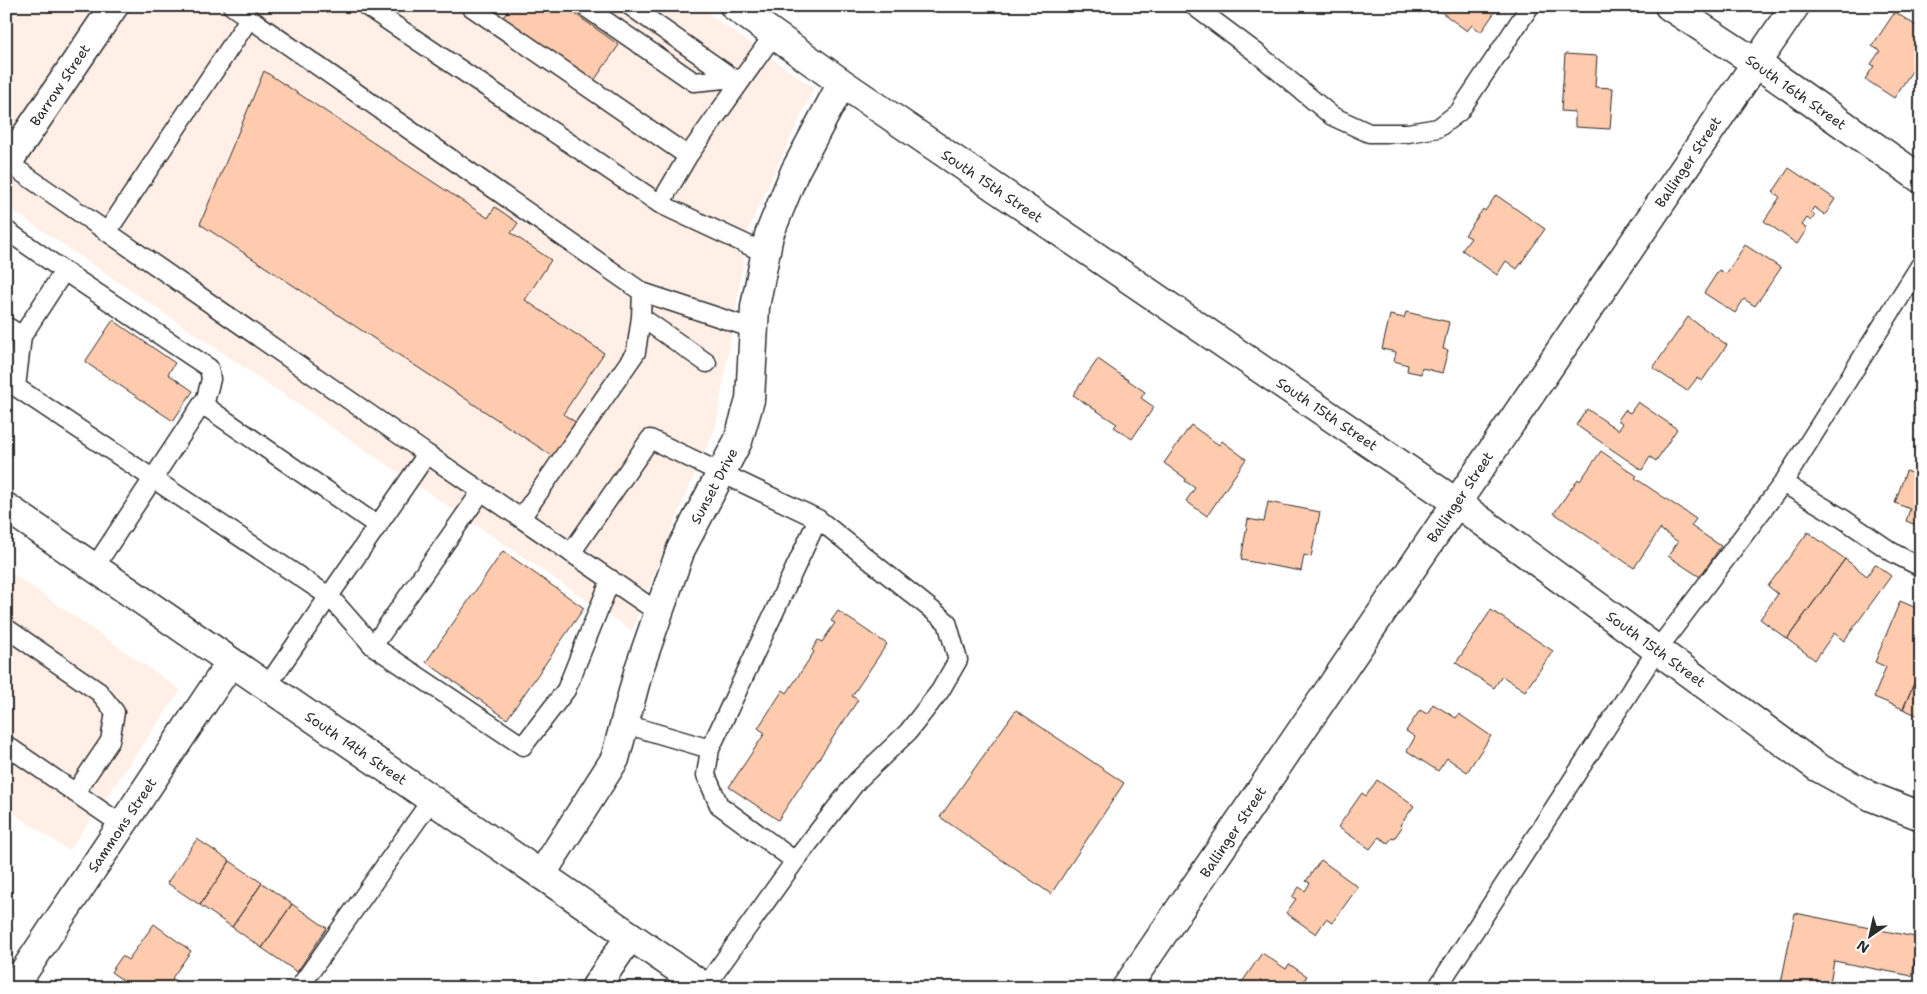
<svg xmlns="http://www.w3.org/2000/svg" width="1927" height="994" viewBox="0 0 1927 994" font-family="'Shantell Sans',sans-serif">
	<rect width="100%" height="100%" fill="#fff"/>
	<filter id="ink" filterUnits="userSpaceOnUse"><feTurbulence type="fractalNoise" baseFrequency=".02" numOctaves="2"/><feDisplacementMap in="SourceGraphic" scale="10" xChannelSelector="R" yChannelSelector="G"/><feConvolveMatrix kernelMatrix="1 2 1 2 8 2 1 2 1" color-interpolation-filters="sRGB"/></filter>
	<g filter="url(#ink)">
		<!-- built -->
		<path fill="#ffefe7" d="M6,6h692l116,82 -65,139 -33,200 -32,71 -52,133 -626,-425z
			M6,569l175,121 -112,161 -63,-43z"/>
		<!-- building -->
		<path fill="#fecbae" stroke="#2b2b2b" d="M511,6h53l55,39 -26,37 -91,-63z
			M1433,6h66l-18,26 -9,-7 -5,6z
			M1895,12l26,17v29l-27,40 -29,-19 9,-13 -3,-2 9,-13 -8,-5z
			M1565,54l32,2 -2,31 18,1 -3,41 -35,-2v-15l-14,-1z
			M264,71l224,147 7,-11 23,16 -7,10 40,27 -26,40 79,53 -41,61 17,11 -23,34 -357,-235z
			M1789,168l46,31 -10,16 -11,-8 -3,5 4,3 -4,6 -4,-3 -5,7 5,4 -10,15 -33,-23 16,-24 -7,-5z
			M1496,195l49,34 -28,40 -11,-8 -9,14 -35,-25 9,-12 -6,-3 18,-26 2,2z
			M1745,245l36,23 -26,38 -11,-7 -9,14 -31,-20 15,-23 7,4z
			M1406,312l43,10 -6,27 5,1 -6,23 -20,-5 -1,6 -14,-3 1,-6 -14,-4 2,-9 -14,-3 8,-34 14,3z
			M1688,317l39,28 -25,36 -5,-3 -10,13 -34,-23z
			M113,320l62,43 -7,11 25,17 -20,30 -88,-59z
			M1098,359l47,33 -4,6 13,9 -22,32 -18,-12 3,-3 -44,-29z
			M1638,402l39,27 -21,32 -6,-4 -8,13 -66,-45 11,-16 31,21 5,-6 -5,-4 7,-10 5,3z
			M1191,425l28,20 3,-4 24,18 -39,57 -21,-15 9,-13 -10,-7 1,-2 -22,-16z
			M1601,451l36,25 -2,2 61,41 -5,7 30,20 -21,31 -32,-21 10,-14 -18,-13 -26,39 -80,-55 24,-34 2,2z
			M1906,471l15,6v50l-15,-6 4,-12 -15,-6z
			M1268,502l52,10 -9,45 -7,-2 -3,16 -60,-11 7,-41 16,3z
			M1808,532l37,27 -58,80 -27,-20 18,-25 -10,-8z
			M503,551l81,57 -77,111 -81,-57z
			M1845,559l22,17 8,-12 16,12 -47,65 -10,-8 -19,27 -28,-21z
			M1900,601l21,9v57l-18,42 -29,-12 12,-30 -11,-5z
			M1491,610l62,41 -28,40 -23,-15 -8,12 -38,-25z
			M838,611l49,33 -35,52 6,4 -80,120 -49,-33 36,-54 -7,-5 25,-38 4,3 27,-41 -2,-2 6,-10 4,2 13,-19 -4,-2z
			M1921,667v50l-18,-8z
			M1433,704l23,14 3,-4 32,22 -24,36 -20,-14 -9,13 -31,-20 8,-14 -9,-6 14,-21 7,4z
			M1016,710l108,73 -73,111 -111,-77z
			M1377,780l37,26 -14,19 2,2 -8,12 -2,-1 -4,5 -9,-6 -9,12 -32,-22 24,-34 4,3z
			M197,839l33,22 -30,44 -33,-22z
			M1321,860l37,27 -26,36 -6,-4 -10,15 -30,-21 10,-14 -4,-2 7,-10 6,4 5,-8 -4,-2z
			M230,861l32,22 -30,44 -32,-22z
			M262,883l30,21 -30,44 -30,-21z
			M292,904l35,24 -30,44 -35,-24z
			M1795,913l125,25 -8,38 -78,-15 -5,27h-49z
			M154,924l37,27 -19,27 8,6 -3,4h-43l-23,-16 11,-16 6,4z
			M1262,953l24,16 3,-5 18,12 -8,12h-61z"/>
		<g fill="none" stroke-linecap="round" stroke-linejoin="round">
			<defs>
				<path id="service" d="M232,6l410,286 112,37
					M366,6l294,198 105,49
					M470,6l218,150
					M584,6l110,76 40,-4
					M630,6l107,75
					M1194,6l64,48 74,62 37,17h39l30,-5 21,-16 71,-106
					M8,163l419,291 -160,232
					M660,204l28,-48 86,-122
					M6,230l58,41 145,97 2,11 -5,19 -112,170
					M107,232l142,-213
					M641,317l66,46
					M6,326l16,10 -6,51 314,210 43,49 150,100 43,-56 45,-111
					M22,336l42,-65
					M202,404l176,122
					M427,454l232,159
					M1783,483l59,35 53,36 26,13
					M521,518l115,-166 5,-35 1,-25
					M571,553l79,-114 168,80 129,103 11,38 -18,31 -32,41 -51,49 -62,80 -90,126
					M6,628l93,64 16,20 -5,29 -35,52
					M373,646l108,-154
					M625,724l85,25 -4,26 13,30 76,56
					M6,745l116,80
					M710,749l108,-230
					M299,988l133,-189
					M1437,988l220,-338 126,-167 138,-219"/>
				<path id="minor" d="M734,6l108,77 615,420 360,264 55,30 49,19
					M1669,6l87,57 165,116
					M541,875l74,-116 24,-90 42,-120 57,-108 12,-41 5,-93 14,-72 26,-64 47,-88
					M13,988l218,-326
					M595,988l35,-52
					M1126,988l669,-982"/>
				<path id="secondary" d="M6,165l108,-159
					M6,507l700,481"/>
			</defs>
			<!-- service casing -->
			<use href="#service" stroke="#2b2b2b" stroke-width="21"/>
			<!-- minor casing -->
			<use href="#minor" stroke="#2b2b2b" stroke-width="31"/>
			<!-- secondary casing -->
			<use href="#secondary" stroke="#2b2b2b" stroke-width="31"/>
			<!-- service -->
			<use href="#service" stroke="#fff" stroke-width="18"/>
			<!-- minor -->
			<use href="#minor" stroke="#fff" stroke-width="28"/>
			<!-- secondary -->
			<use href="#secondary" stroke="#fff" stroke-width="28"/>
		</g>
	</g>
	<g text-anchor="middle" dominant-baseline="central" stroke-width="4" stroke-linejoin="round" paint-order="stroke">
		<!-- street labels -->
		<g font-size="14" fill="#2b2b2b" stroke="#fff">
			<text transform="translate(60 85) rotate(-56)">Barrow Street</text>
			<text transform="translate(1796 92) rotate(35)">South 16th Street</text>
			<text transform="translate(1688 162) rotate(-56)">Ballinger Street</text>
			<text transform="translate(992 186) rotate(34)">South 15th Street</text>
			<text transform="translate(1327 414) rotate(34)">South 15th Street</text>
			<text transform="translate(714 486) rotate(-62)">Sunset Drive</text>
			<text transform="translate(1460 497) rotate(-56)">Ballinger Street</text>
			<text transform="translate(1656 649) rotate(36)">South 15th Street</text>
			<text transform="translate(356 748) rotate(34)">South 14th Street</text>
			<text transform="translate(122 825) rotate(-56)">Sammons Street</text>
			<text transform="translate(1233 832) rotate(-56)">Ballinger Street</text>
		</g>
	</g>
	<!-- margin -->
	<rect width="1927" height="994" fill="none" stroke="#fff" stroke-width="25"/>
	<rect x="12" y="12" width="1902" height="969" fill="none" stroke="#2b2b2b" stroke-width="2" filter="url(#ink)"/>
	<!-- north arrow -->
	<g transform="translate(1870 936) rotate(214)" stroke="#ffffff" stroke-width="4" paint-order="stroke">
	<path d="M0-4L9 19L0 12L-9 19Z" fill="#2b2b2b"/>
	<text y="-8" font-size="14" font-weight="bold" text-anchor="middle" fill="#2b2b2b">N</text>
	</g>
</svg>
